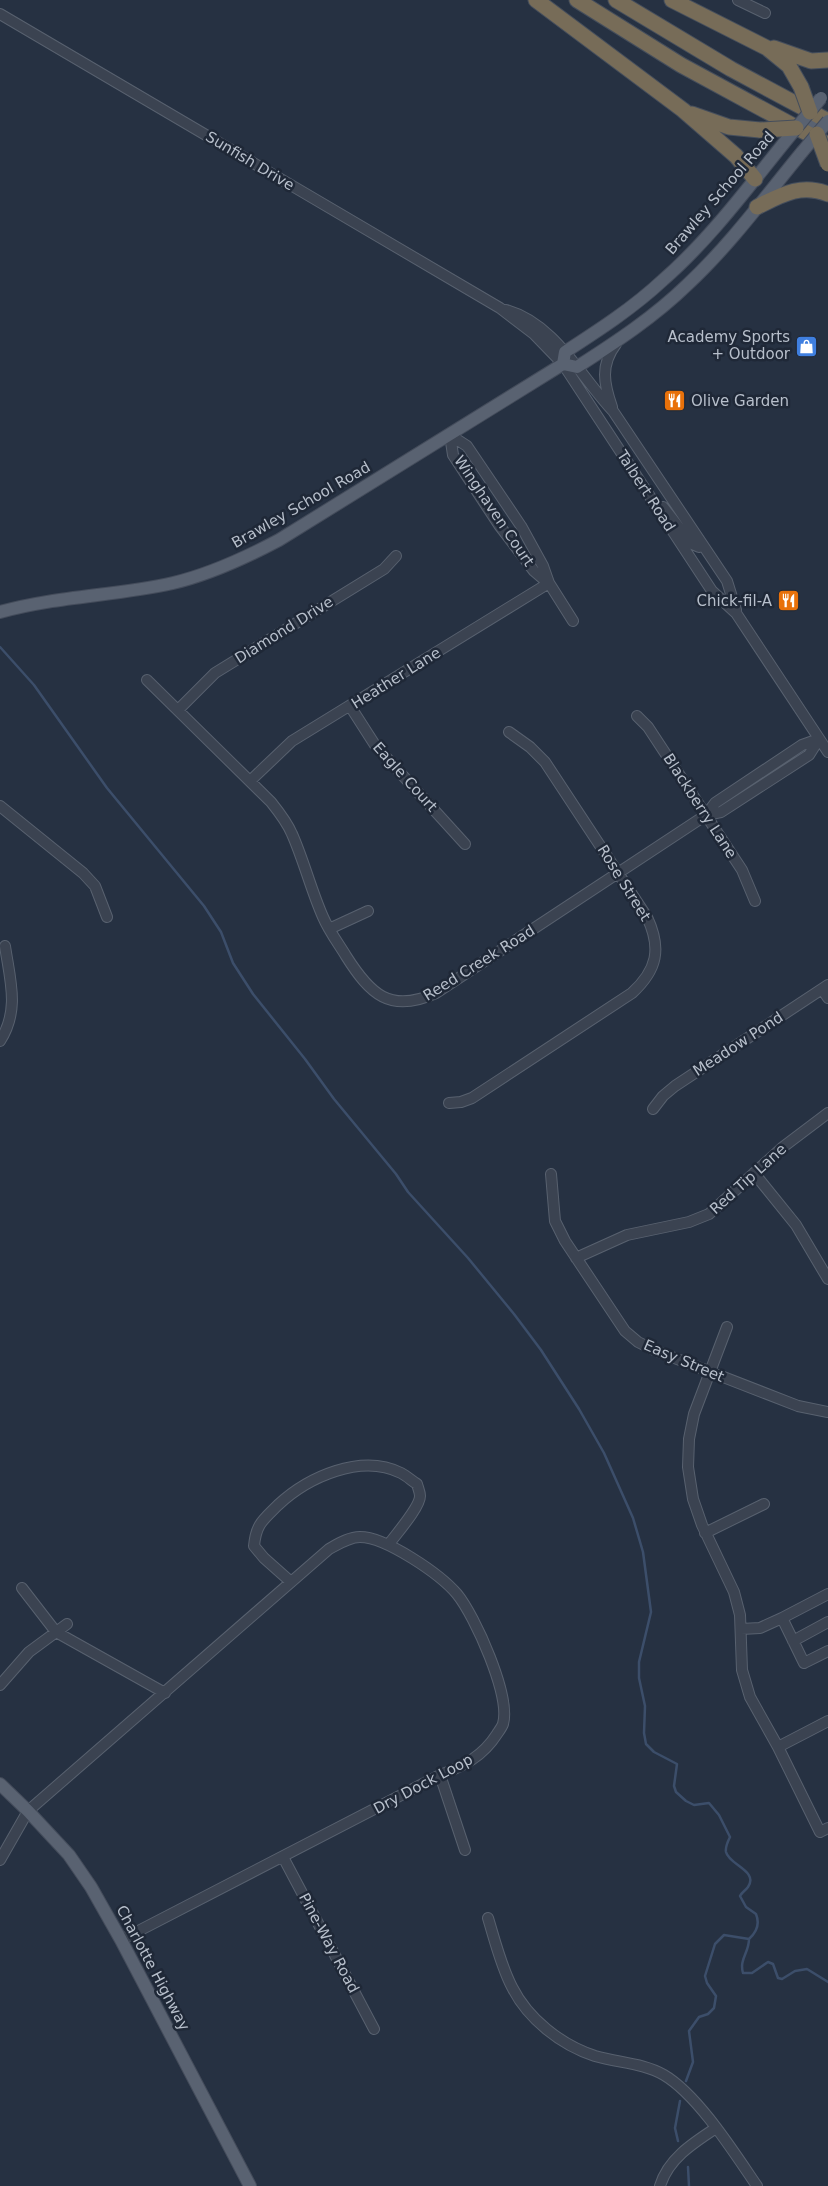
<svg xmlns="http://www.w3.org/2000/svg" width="828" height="2186" viewBox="0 0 828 2186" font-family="'DejaVu Sans',sans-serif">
	<rect width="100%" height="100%" fill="#263142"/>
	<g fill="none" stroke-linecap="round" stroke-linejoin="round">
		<!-- stream -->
		<path stroke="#3c4e6a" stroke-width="2.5" d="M0,647l34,38 73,103 97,118 17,26 12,31 20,31 52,65 29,40 62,75 12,18 60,66 46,56 27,36 38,59 25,44 29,65 10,34 8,60 -12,50v16l6,28 -1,27 2,11 8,8 23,12 -3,22 2,6 10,9 8,4 15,-2 10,12 11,22c-2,4 -5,10 -4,15 3,13 33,19 22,35 -3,4 -6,5 -8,9l6,11 10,7c4,10 1,18 -7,25 0,14 -10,20 -6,34h9l16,-11 5,2 5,14 4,1 13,-8 12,-2 21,13
			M686,2081l7,-19 -4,-31 10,-14 9,-3 6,-6 2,-12 -9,-13 -2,-7 10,-32 9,-9 25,4
			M678,2141l-3,-13 5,-27
			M688,2167l1,19"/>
		<defs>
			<path id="minor" d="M738,0l27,13
				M0,14l500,294 34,26 29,30 149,227 24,22 92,139
				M506,310c49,14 74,66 107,101l114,170 9,29
				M612,407c-8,-23 -12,-42 4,-63
				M450,435l17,11 54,80 22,40 6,17 24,38
				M450,435l3,20 46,70 35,46 14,12
				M663,507l29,37 7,3 4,-1
				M147,680l124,122c8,10 16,20 21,32 12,27 19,56 31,83 6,14 15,26 23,39 24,38 44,58 90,37l270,-178 9,-12 87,-58 17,-6
				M350,706l25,39 90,99
				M178,710l37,-37 169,-104 12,-13
				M637,716l11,11 94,143 13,31
				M250,781l42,-40 257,-158
				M0,806l83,67 12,13 12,31
				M706,815l15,-3 88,-57 10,-16
				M329,929l39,-18
				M822,989l6,9
				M0,1041c20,-31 10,-61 5,-95
				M449,1103l12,-1 11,-4 160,-105c25,-23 30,-44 15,-76l-102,-155 -15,-15 -21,-15
				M653,1109l10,-13 12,-10 153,-101
				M754,1173l42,52 32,54
				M551,1174l4,47 10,20 60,90 13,11 16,8 144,56 30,6
				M576,1258l51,-23 62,-13 20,-8 74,-67 45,-34
				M727,1327l-33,87 -5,25 -1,28 5,32 9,26 32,67 6,23 2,55 8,27 28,50 42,85 8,-4
				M705,1533l59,-29
				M291,1582l-27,-24 -10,-12c2,-22 9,-26 24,-41 30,-28 83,-52 123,-32 6,3 11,8 16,11 1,4 3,8 3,12 0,11 -23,37 -31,48
				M22,1588l34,44 109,61
				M782,1618l46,-24
				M741,1629l19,-1 22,-10 22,45 24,-12
				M793,1641l35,-19
				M0,1685l29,-33 38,-28
				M778,1747l50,-26
				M440,1775l25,75
				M283,1857l91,172
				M0,1860l28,-49 301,-262c9,-5 20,-12 31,-12 26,0 80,37 97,57 18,22 54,102 46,130 -1,3 -4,7 -6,10 -14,22 -33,32 -57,41l-319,165
				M488,1918c7,23 13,48 24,69 16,32 49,58 83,69 24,7 48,7 69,19 34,20 71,79 93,111
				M660,2186c8,-27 33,-43 56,-58"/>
			<path id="major" d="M810,112l7,22
				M563,364l2,-12c34,-22 68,-44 98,-72 46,-40 83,-90 121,-137
				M0,612c57,-16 116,-16 173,-29 38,-9 72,-25 106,-43l284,-176 14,3c39,-25 77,-50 110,-82 43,-40 78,-88 115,-133
				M0,1784l28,27 41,44 22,32 30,53 129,246"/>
			<path id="highway" d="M536,0l147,110 53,46 19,23
				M577,0l104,65 146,79
				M616,0l115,69 97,52
				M672,0l95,48 22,18 12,21
				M774,48l37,13 17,-1
				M692,114l37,13 31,3
				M757,207c24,-12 44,-24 71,-13"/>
		</defs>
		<!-- minor casing -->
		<use href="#minor" stroke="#58616f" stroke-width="12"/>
		<!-- major casing -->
		<use href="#major" stroke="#444c5b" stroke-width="14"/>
		<!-- highway casing -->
		<use href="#highway" stroke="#454e5c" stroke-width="17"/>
		<!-- minor -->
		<use href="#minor" stroke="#3b4351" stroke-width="10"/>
		<!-- major -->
		<use href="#major" stroke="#596271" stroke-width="12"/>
		<!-- highway -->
		<use href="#highway" stroke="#776c58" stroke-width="15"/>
		<defs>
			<path id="major-bridge" d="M784,143l37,-45
				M802,152l26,-31"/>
			<path id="highway-bridge" d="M801,87l9,25
				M760,130l36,-2
				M817,134l11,30"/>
		</defs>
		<!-- major-bridge casing -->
		<use href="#major-bridge" stroke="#444c5b" stroke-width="14" stroke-linecap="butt"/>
		<!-- highway-bridge casing -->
		<use href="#highway-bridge" stroke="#454e5c" stroke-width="17" stroke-linecap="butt"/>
		<!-- major-bridge -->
		<use href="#major-bridge" stroke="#596271" stroke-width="12"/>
		<!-- highway-bridge -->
		<use href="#highway-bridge" stroke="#776c58" stroke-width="15"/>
	</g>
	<!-- icons -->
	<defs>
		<symbol id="shop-square" viewBox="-11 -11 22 22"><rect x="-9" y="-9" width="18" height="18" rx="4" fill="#3f7fe0" stroke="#1f2837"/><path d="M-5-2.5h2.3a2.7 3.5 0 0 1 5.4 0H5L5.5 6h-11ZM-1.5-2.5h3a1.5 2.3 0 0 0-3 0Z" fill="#fff"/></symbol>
		<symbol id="restaurant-square" viewBox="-11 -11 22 22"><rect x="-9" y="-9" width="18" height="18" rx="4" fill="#e8710a" stroke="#1f2837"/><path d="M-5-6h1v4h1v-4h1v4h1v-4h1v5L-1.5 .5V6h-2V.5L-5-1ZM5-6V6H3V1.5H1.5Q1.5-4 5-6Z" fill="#fff"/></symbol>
	</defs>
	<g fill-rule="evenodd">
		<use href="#shop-square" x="794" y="334" width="25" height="25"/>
		<use href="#restaurant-square" x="662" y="388" width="25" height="25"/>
		<use href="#restaurant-square" x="776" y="588" width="25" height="25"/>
	</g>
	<g text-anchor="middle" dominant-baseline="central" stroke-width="5" stroke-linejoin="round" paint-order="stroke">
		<!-- street labels -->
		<g font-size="15" fill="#b7bfcb" stroke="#1f2837">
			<text transform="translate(250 161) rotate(31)">Sunfish Drive</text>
			<text transform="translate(720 193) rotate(-49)">Brawley School Road</text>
			<text transform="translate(646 491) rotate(57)">Talbert Road</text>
			<text transform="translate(301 505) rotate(-30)">Brawley School Road</text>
			<text transform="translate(494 511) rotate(56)">Winghaven Court</text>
			<text transform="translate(284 630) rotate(-32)">Diamond Drive</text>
			<text transform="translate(396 678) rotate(-32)">Heather Lane</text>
			<text transform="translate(405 777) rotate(48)">Eagle Court</text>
			<text transform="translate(700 806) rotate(57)">Blackberry Lane</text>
			<text transform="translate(624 883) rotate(58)">Rose Street</text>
			<text transform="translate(479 963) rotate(-32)">Reed Creek Road</text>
			<text transform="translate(738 1044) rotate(-33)">Meadow Pond</text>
			<text transform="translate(748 1179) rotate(-42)">Red Tip Lane</text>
			<text transform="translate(684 1361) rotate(23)">Easy Street</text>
			<text transform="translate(423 1784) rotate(-28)">Dry Dock Loop</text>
			<text transform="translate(329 1943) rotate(62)">Pine-Way Road</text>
			<text transform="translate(153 1968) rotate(62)">Charlotte Highway</text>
		</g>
		<!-- poi labels -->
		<g font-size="15" fill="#b7bfcb" stroke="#1f2837" text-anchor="end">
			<text x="790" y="337">Academy Sports<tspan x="790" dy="17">+ Outdoor</tspan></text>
			<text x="691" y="401" text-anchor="start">Olive Garden</text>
			<text x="772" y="601">Chick-fil-A</text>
		</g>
	</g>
</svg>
